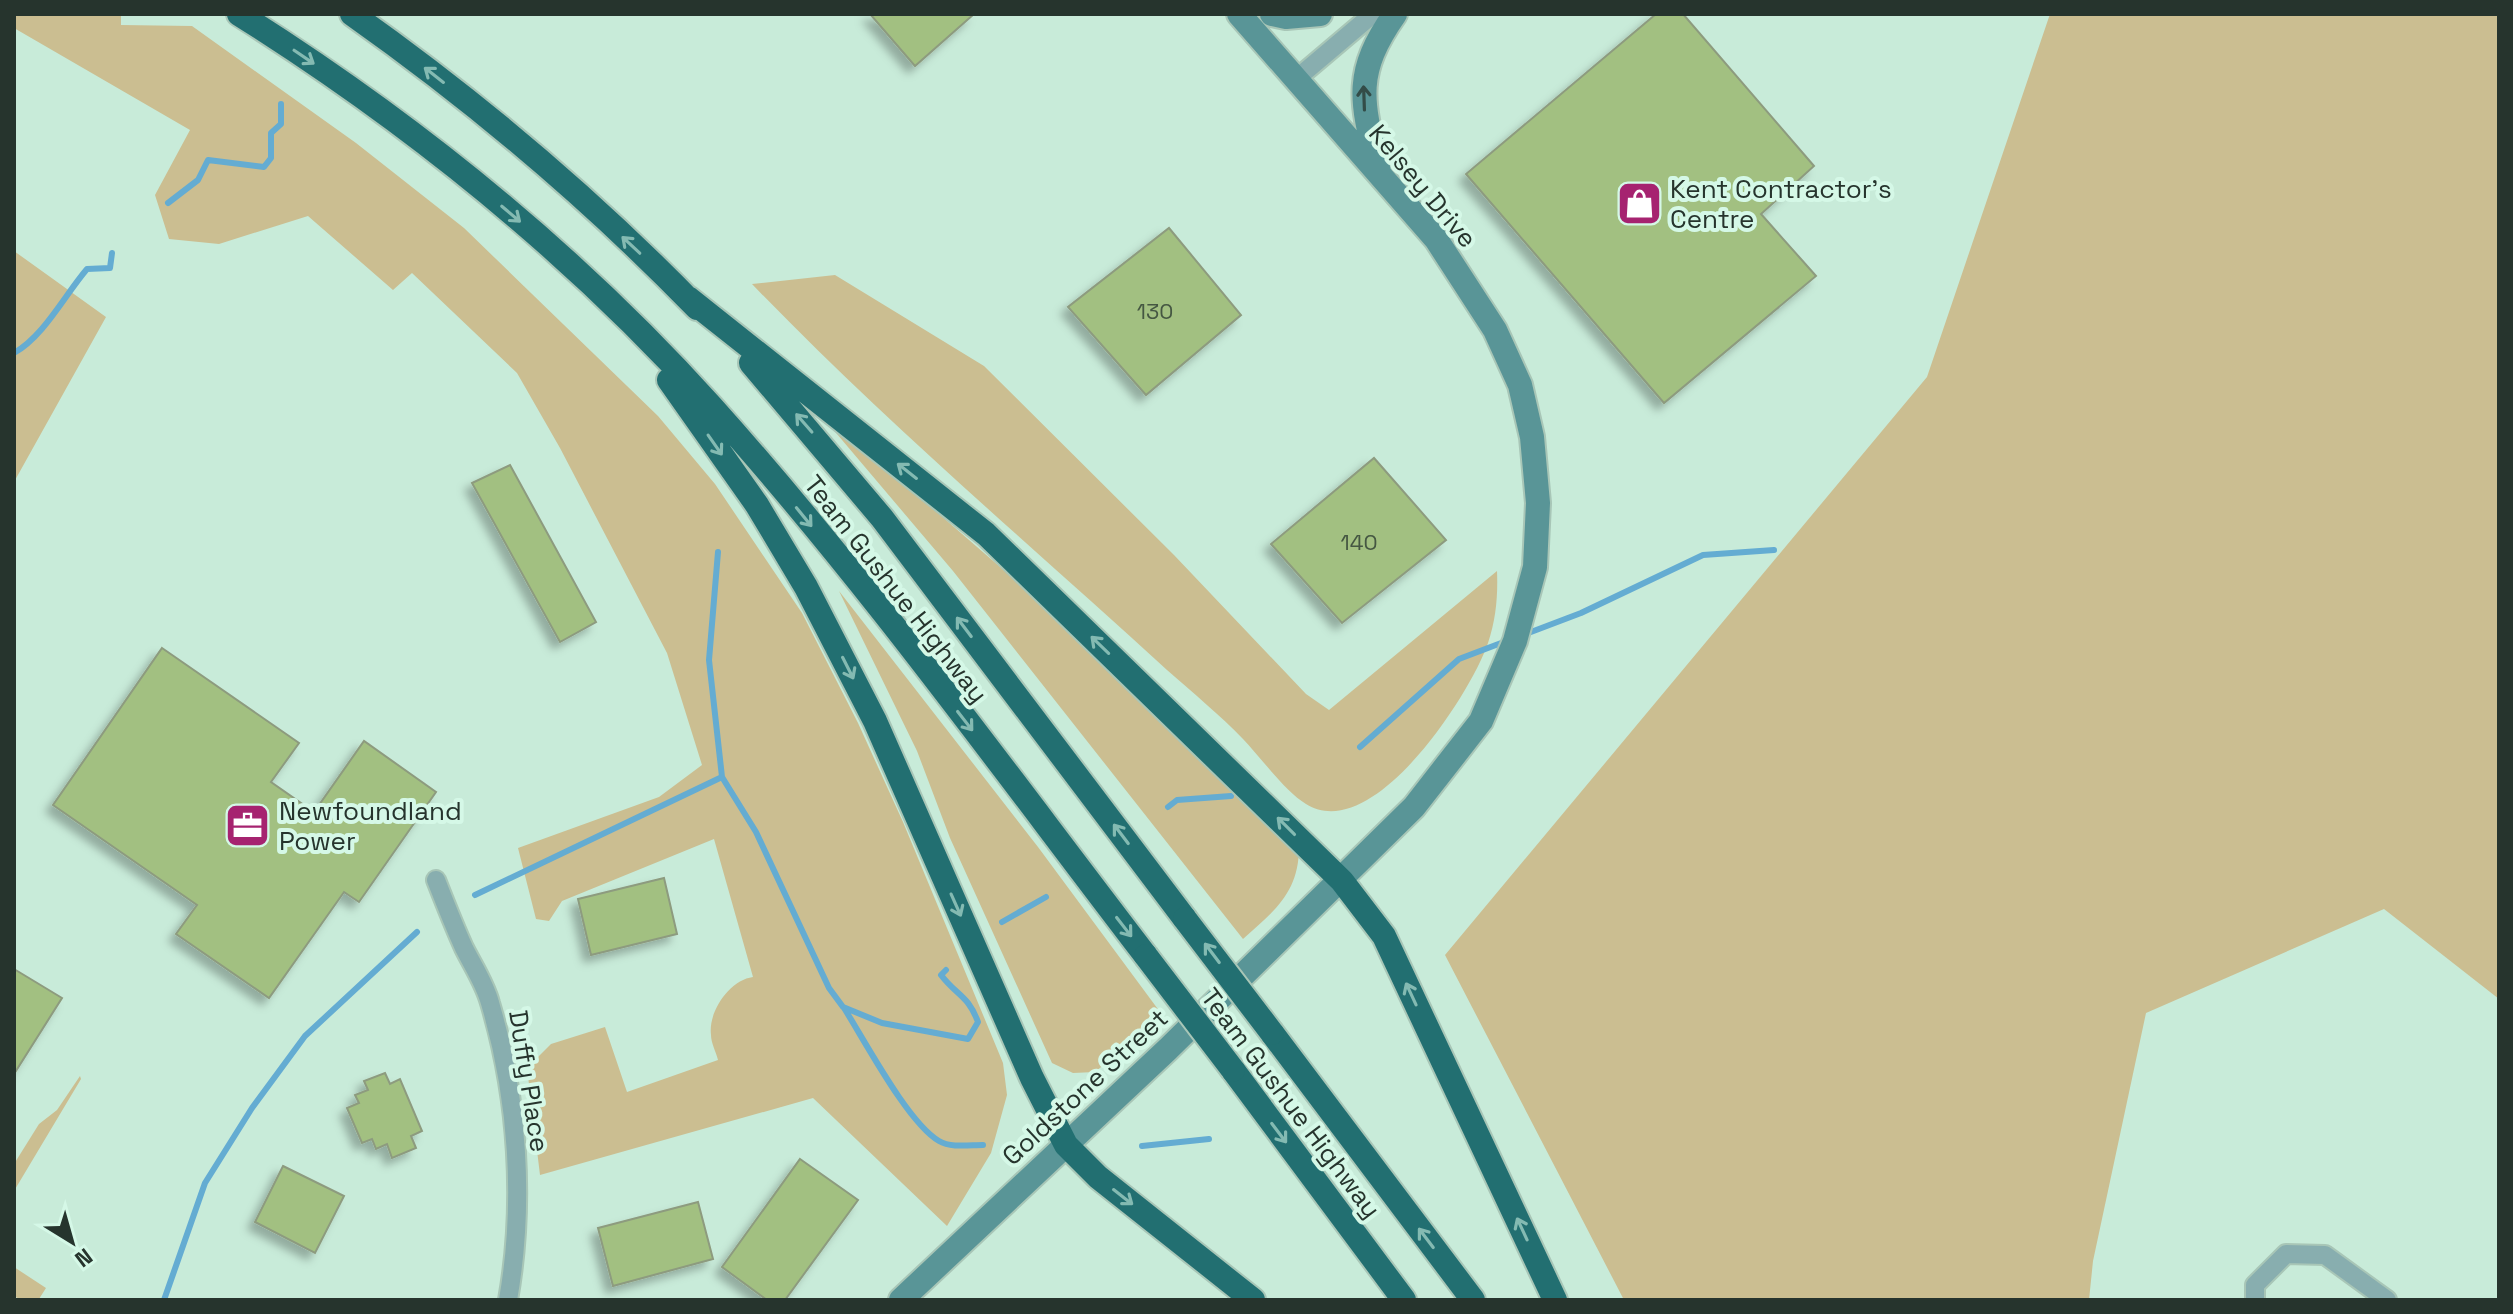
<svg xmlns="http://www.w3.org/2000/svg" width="2513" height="1314" viewBox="0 0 2513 1314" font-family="'Space Grotesk',sans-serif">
	<defs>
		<filter id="shadow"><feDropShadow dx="-7" dy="7" stdDeviation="4" flood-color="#0004"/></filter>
	</defs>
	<rect width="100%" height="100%" fill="#c8ebd9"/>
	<!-- green -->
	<path fill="#cbbe91" d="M14,14h107v11l71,1 164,117 108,85 194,188 57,68 87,129 56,110 45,99 100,241 4,32 -16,58 -44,73 -134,-128 -273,77 -13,-107 24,-24 54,-17 22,65 91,-32c-2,-8 -7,-17 -7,-25 -3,-24 19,-55 42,-58l-39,-138 -152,62 -13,20 -13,-2 -18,-71 141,-51 43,-32 -35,-112 -107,-205 -43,-75 -105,-100 -19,17 -85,-74 -89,28 -50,-5 -14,-44 35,-65 -176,-102z
		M2050,14h449v985l-115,-90 -238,104 -53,248 -4,39h-465l-179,-345 482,-578z
		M14,251l92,66 -92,165z
		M835,275l149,91 190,189 132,139 23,16 168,-139c1,25 -1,48 -9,72 -17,50 -115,203 -182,161 -21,-13 -45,-46 -63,-65 -23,-24 -50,-46 -76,-69 -139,-127 -284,-250 -415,-386z
		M809,401l236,205 254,241c0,46 -25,64 -56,92l-290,-368z
		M839,591l199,256 125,169 -68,56 -22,1 -21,-10 -102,-225 -33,-87z
		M80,1076l1,3 -67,112v-27l25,-40 18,-14z
		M14,1267l32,21 -7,11 -18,1 -7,-4z"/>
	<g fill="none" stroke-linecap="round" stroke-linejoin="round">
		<!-- stream -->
		<path stroke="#64acd2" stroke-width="6" d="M168,203l30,-23 10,-20 56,7 7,-9v-25l10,-9v-20
			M14,353c30,-17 50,-57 73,-84l23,-1 2,-15
			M1523,635l58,-22 122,-58 71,-5
			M1360,747l99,-88 50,-19
			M722,777l34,55 73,156 14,19 39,16 86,16 10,-17c-10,-27 -21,-26 -37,-47l5,-5
			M1168,807l9,-7 54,-4
			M475,895l247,-118 -13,-117 9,-108
			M1002,922l44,-25
			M844,1008c21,33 64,115 95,133 12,7 30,4 44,4
			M1142,1146l67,-7
			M164,1300l41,-117 47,-75 53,-72 112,-104"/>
	</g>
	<!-- building -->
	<path fill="#a2c081" stroke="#8d9b7f" stroke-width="2" filter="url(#shadow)" d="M870,14h104l-59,52z
		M1656,14h27l131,152 -53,48 55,62 -152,127 -198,-229z
		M1169,228l72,87 -95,80 -78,-88z
		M1374,458l72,82 -104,83 -71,-79z
		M510,465l86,157 -36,20 -88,-159z
		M162,648l137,95 -28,39 43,30 50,-71 72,51 -77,110 -15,-10 -75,106 -93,-64 21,-29 -144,-100z
		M664,878l13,56 -86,21 -13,-56z
		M14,969l48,29 -48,76z
		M385,1073l5,11 10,-5 22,52 -11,5 5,12 -24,10 -5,-14 -11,5 -4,-10 -10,4 -15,-35 12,-5 -4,-8 13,-5 -4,-9z
		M800,1159l58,41 -73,100h-18l-45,-33z
		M283,1166l61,30 -29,57 -60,-31z
		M698,1202l15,57 -100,27 -15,-58z"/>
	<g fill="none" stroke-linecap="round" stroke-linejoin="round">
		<defs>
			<path id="street" d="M1295,80l78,-66
				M436,880c9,23 18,46 28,68 9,18 21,36 26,55 28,95 35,200 18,297
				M2255,1300v-15l31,-31 39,1 62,45"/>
			<path id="secondary" d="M1272,14l14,3 34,-3
				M1379,172c-17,-69 -27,-97 16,-158
				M901,1300l267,-251 246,-242 67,-86 34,-80 20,-74 3,-64 -6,-66 -12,-52 -25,-55 -59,-91 -197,-225"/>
			<path id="highway" d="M239,14c173,109 335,240 472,392 156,174 293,365 435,550
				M352,14c123,87 240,186 345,294
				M688,298l298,236 356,347 42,55 171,364
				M751,363l131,155 303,401
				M669,380l88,125 49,82 69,134 157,357 34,67 32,32 155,123
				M1272,1033l201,267
				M1233,1070l171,230"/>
		</defs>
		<!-- street casing -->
		<use href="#street" stroke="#a8c6b7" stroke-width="22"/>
		<!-- secondary casing -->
		<use href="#secondary" stroke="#a8c6b7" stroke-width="28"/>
		<!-- highway casing -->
		<use href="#highway" stroke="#a8c6b7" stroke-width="28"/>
		<!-- street -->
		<use href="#street" stroke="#88aeaf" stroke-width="18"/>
		<!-- secondary -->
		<use href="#secondary" stroke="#599597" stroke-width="24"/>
		<!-- highway -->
		<use href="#highway" stroke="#226f71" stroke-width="24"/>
		<defs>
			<path id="highway-bridge" d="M1185,919l87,114
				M1146,956l87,114"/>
		</defs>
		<!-- highway-bridge casing -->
		<use href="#highway-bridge" stroke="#a8c6b7" stroke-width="28" stroke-linecap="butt"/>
		<!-- highway-bridge -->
		<use href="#highway-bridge" stroke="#226f71" stroke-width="24"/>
	</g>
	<!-- one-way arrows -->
	<defs><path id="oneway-shaft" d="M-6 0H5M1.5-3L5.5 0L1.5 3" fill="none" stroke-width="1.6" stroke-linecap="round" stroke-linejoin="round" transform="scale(2)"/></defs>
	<g stroke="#84bab2">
		<use href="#oneway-shaft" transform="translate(304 57) rotate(34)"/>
		<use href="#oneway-shaft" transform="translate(434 75) rotate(-142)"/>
		<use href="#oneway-shaft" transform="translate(511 214) rotate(40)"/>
		<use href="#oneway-shaft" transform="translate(631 245) rotate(-137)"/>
		<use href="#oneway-shaft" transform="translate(804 423) rotate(-131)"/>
		<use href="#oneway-shaft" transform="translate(715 445) rotate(55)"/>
		<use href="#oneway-shaft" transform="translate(907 471) rotate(-142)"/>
		<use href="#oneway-shaft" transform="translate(804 517) rotate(51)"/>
		<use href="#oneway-shaft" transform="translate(964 627) rotate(-127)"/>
		<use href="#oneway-shaft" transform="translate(1100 645) rotate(-136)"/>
		<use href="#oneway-shaft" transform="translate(848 668) rotate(63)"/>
		<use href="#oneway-shaft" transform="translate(965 721) rotate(52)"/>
		<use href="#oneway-shaft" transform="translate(1286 826) rotate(-135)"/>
		<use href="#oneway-shaft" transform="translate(1121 834) rotate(-127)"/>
		<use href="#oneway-shaft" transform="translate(956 905) rotate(66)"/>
		<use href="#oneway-shaft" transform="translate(1124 927) rotate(52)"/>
		<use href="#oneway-shaft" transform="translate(1212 953) rotate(-127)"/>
		<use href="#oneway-shaft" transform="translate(1411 994) rotate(-115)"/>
		<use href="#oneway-shaft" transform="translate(1279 1133) rotate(53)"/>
		<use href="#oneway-shaft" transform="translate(1123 1197) rotate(38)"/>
		<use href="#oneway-shaft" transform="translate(1522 1229) rotate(-115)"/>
		<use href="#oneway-shaft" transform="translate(1426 1238) rotate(-127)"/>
	</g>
	<use stroke="#334c48" href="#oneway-shaft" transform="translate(1364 98) rotate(-92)"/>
	<!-- icons -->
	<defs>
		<symbol id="shop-square" viewBox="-11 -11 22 22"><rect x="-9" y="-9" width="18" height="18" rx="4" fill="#a62370" stroke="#d5f8e7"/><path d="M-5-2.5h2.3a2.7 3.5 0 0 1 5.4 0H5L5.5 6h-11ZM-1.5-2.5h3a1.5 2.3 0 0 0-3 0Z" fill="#fff"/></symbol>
		<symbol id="office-square" viewBox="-11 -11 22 22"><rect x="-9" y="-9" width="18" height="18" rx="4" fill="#a62370" stroke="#d5f8e7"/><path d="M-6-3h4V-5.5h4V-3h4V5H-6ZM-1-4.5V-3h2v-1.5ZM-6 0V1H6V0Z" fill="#fff"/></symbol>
	</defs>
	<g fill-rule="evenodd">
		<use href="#shop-square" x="1614" y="178" width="51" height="51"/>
		<use href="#office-square" x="222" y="800" width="51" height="51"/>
	</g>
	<g text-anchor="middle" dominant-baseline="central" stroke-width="8" stroke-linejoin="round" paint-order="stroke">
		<!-- number labels -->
		<g font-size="22" fill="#455742">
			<text x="1155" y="311">130</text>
			<text x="1359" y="542">140</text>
		</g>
		<!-- street labels -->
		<g font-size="26" fill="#26342d" stroke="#d5f8e7">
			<text transform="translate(1423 186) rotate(50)">Kelsey Drive</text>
			<text transform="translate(896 589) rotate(52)">Team Gushue Highway</text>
			<text transform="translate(529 1081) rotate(81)">Duffy Place</text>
			<text transform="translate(1085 1087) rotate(-43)">Goldstone Street</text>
			<text transform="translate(1291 1103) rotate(53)">Team Gushue Highway</text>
		</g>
		<!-- poi labels -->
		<g font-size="26" fill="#26342d" stroke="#d5f8e7" text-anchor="start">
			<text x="1670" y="189">Kent Contractor's<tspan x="1670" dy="30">Centre</tspan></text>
			<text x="279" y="811">Newfoundland<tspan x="279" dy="30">Power</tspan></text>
		</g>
	</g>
	<!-- border -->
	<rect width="2513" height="1314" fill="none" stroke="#26342d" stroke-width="32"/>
	<!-- north arrow -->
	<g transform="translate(72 1242) rotate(143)" stroke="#d5f8e7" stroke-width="6" paint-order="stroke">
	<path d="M0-6L14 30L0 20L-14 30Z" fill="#26342d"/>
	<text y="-12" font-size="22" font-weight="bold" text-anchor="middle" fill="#26342d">N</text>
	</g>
</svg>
